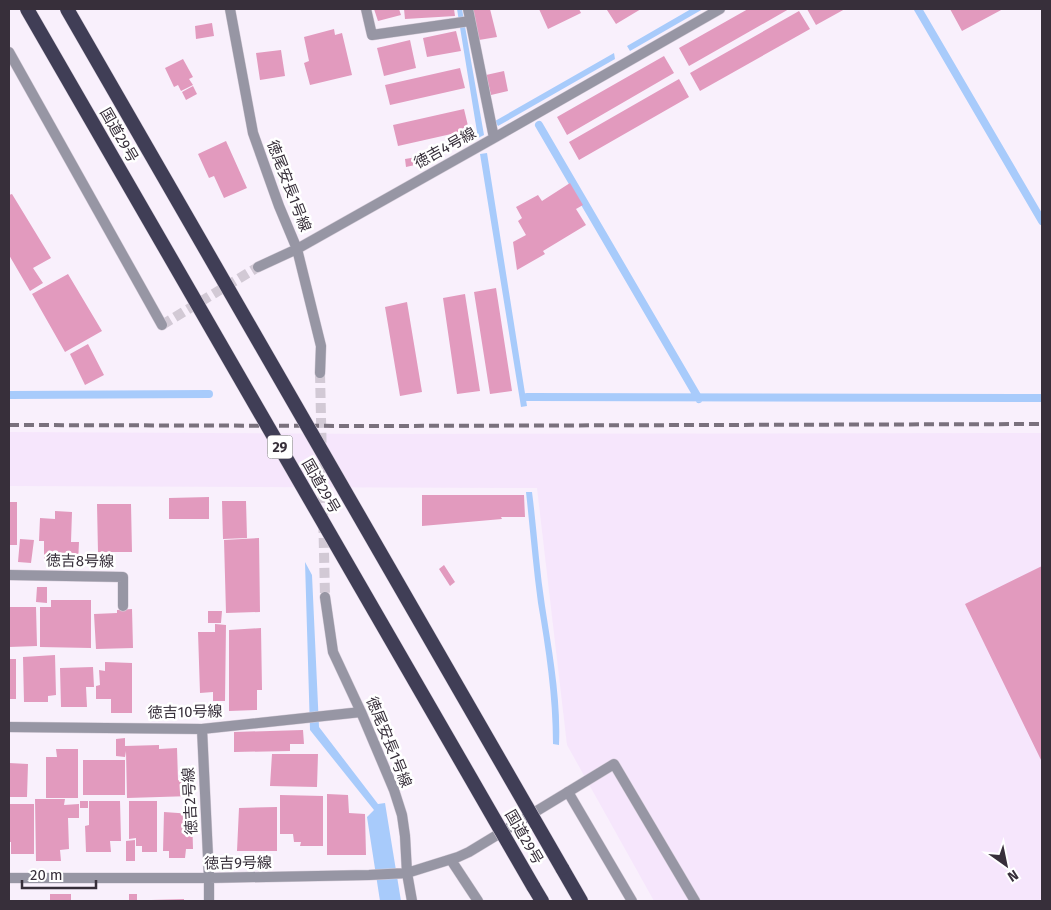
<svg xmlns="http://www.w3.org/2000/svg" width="1051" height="910" viewBox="0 0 1051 910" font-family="'Fira Sans','Noto Sans JP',sans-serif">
	<rect width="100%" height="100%" fill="#f9f0fc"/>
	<!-- built -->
	<path fill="#f6e6fc" d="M9,432l368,2 665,-1v468h-388l-87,-156 -30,-257 -528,-2z"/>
	<!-- water -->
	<path fill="#a8cbfb" d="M457,9h5l22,126 -6,3z
		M691,9h12l-73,42 -3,-5z
		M614,53l1,6 -117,67 -3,-5z
		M487,153l40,253 -6,1 -41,-253z
		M526,492h6c5,38 7,76 13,114 7,46 16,92 14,139l-6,-1c0,-48 -7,-94 -15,-141 -5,-37 -8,-74 -12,-111z
		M305,562l7,13 7,152 59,77 7,-1 16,98h-21l-13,-84 7,-7 -64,-80z"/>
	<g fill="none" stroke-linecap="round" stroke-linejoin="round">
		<!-- stream -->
		<path stroke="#a8cbfb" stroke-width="8" d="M918,9l124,212
			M539,125l160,274
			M9,395l200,-1
			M527,397l515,1"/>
	</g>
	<!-- building -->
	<path fill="#e29abe" d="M374,9h25l2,6 -23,6z
		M404,9h50l1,7 -50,3z
		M473,9h17l7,28 -18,3z
		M539,9h40l2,4 -33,16z
		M608,9h33l-25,15 -9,-14z
		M748,9h41l-100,57 -10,-18z
		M807,9h38l-29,16z
		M950,9h53l-41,22z
		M799,11l11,18 -110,62 -10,-18z
		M212,23l2,13 -18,3 -1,-13z
		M334,29l1,6 7,-2 10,42 -42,10 -6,-22 5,-2 -5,-24z
		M456,31l5,20 -34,6 -4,-19z
		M410,40l6,28 -32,8 -7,-28z
		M281,50l4,26 -25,4 -4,-27z
		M664,56l10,17 -107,62 -10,-18z
		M183,59l10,18 -4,2 4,6 -12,6 -3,-6 -4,2 -9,-19z
		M460,68l5,20 -75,17 -5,-20z
		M504,71l4,20 -17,4 -5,-20z
		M679,79l10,18 -110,63 -10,-18z
		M193,86l4,8 -11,6 -4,-8z
		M464,109l5,21 -71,16 -5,-21z
		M226,141l21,47 -23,10 -10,-22 -5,2 -11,-24z
		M423,156l1,7 -18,4 -1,-8z
		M570,183l13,22 -7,4 10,16 -43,26 2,3 -28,16 -4,-28 13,-7 -8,-14 4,-3 -6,-11 22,-12 4,6z
		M12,194l39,64 -18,10 10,15 -13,8 -21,-36v-60z
		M68,274l34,57 -37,21 -33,-58z
		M496,288l16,103 -22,3 -16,-102z
		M465,294l15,97 -23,3 -14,-96z
		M407,302l15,90 -22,4 -15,-89z
		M88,344l16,31 -19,10 -15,-31z
		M422,495h102l1,22h-24l1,2 -80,7z
		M209,497v22h-40v-21z
		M222,501h24l1,37 -24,1z
		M9,502h8v43h-8z
		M97,504h34l1,48h-34z
		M55,511l17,1 -1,30h8l-1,21 -34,-2v-20h-5l1,-23 15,1z
		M259,538l1,74 -34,1 -2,-73z
		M20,539l14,1 -3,23 -13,-1z
		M444,565l11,17 -5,4 -11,-17z
		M1042,566v196l-77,-158z
		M37,587h10v16l-11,-1z
		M51,600h40v48l-51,-1v-40h11z
		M9,607h27l1,39 -28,1z
		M132,609l1,39 -37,1 -2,-35 23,-1v-3z
		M208,611h14l-1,12h-13z
		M215,624l11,1 -1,76h-12v-9l-13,1 -2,-61h17z
		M261,628l1,62h-5v20l-28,1v-81z
		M55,655l1,40 -8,1v6h-24l-1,-45z
		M9,659h7v40h-7z
		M105,662l27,1v50h-21v-14h-15v-13l4,-1 -1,-15 6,1z
		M93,667l1,20h-8l1,20h-26l-1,-39z
		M303,730l1,14h-14v7l-56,1v-20z
		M125,738v8l34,-1v4l18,-1 1,32 13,-1 1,17 -65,2 -1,-47 -1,6 -9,-1v-17z
		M56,749h22v49h-32v-41h11z
		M272,754h46l-1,33 -47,-1z
		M83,760h42v35h-42z
		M9,763l19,1 -1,33h-18z
		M327,794l21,1 1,18 16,1 1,41h-39z
		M280,795l43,1v50h-23l1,-4h-7l-1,-8h-13z
		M35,799h30l-1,6 15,-1v14h-11l1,31 -9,1 1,11h-25z
		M80,801h8v7h-8z
		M89,801h31l1,40h-11l1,11h-25l-1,-26 4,-1z
		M129,801h28v51h-15v-6h-6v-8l-7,1z
		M9,804h25v50h-23v-12h-2z
		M277,807v44h-40l2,-43z
		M164,812l28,2 1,35h-7l-1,9h-16v-7h-6z
		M135,840v21h-9v-20z
		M50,894h21v7h-21z
		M129,894h8v7h-8z
		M184,899v2h-33v-1z"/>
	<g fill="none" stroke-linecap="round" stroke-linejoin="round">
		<!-- minor-tunnel -->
		<path stroke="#d2c9d5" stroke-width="10" stroke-dasharray="10 5" stroke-linecap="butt" d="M162,325l96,-58
			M320,373l5,224"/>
		<defs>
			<path id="service" d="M568,792l46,-28 81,137"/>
			<path id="minor" d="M230,9l23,124 26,73 18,43 24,97 -1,27
				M366,9l6,26 98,-14
				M9,52l153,273
				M494,138l226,-129
				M258,267l39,-18 197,-111 -26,-129
				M9,575l114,2v29
				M325,597l8,55 28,60 33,78 8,25 3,21 2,37 5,28
				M9,727l193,2 159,-17
				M202,729l7,149v23
				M451,860l27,41
				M9,878h200l160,-3 38,-2 51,-16 11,-5 99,-60 64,109"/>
			<path id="trunk" d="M562,868l19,33
				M533,886l9,15"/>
		</defs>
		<!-- service casing -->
		<use href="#service" stroke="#d6cdd9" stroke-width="11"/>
		<!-- minor casing -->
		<use href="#minor" stroke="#d6cdd9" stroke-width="11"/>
		<!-- trunk casing -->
		<use href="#trunk" stroke="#d6cdd9" stroke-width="15"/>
		<!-- service -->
		<use href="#service" stroke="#9796a4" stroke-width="10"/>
		<!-- minor -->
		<use href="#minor" stroke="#9796a4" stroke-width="10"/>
		<!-- trunk -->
		<use href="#trunk" stroke="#403e56" stroke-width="14"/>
		<!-- rail -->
		<path stroke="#7a717d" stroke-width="4" stroke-dasharray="10 5" stroke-linecap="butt" d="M9,425l366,1 667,-2"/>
		<defs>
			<path id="trunk-bridge" d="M27,9l506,877
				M67,9l495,859"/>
		</defs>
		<!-- trunk-bridge casing -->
		<use href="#trunk-bridge" stroke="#d6cdd9" stroke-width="15" stroke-linecap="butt"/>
		<!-- trunk-bridge -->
		<use href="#trunk-bridge" stroke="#403e56" stroke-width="14"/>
	</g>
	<g text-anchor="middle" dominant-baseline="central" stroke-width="5" stroke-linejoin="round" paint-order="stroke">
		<!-- shield labels -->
		<rect fill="#fff" stroke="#736d75" stroke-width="1" x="267.5" y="435.5" width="25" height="23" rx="4"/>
		<g font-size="14" font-weight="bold" fill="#372f3a">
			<text x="280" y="447">29</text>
		</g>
		<!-- street labels -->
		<g font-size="15" fill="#372f3a" stroke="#fff">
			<text transform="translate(119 135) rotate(60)">国道29号</text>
			<text transform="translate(445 148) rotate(-29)">徳吉4号線</text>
			<text transform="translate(289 186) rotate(69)">徳尾安長1号線</text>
			<text transform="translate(321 486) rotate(60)">国道29号</text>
			<text transform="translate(80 561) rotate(1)">徳吉8号線</text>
			<text transform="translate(185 712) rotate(-1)">徳吉10号線</text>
			<text transform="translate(389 742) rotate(68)">徳尾安長1号線</text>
			<text transform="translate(190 801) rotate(-93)">徳吉2号線</text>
			<text transform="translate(524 837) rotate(60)">国道29号</text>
			<text transform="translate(238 863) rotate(-1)">徳吉9号線</text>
		</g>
	</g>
	<!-- border -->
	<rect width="1051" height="910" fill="none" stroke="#372f3a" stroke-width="20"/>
	<!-- north arrow -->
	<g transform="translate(1006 865) rotate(147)" stroke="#ffffff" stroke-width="4" paint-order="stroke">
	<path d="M0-4L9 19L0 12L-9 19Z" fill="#372f3a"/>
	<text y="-8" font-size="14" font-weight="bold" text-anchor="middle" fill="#372f3a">N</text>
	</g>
	<!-- scale -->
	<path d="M22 880v8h74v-8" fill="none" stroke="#372f3a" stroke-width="2.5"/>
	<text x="30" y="880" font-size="15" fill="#372f3a" stroke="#ffffff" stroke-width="4" paint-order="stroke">20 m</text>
</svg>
